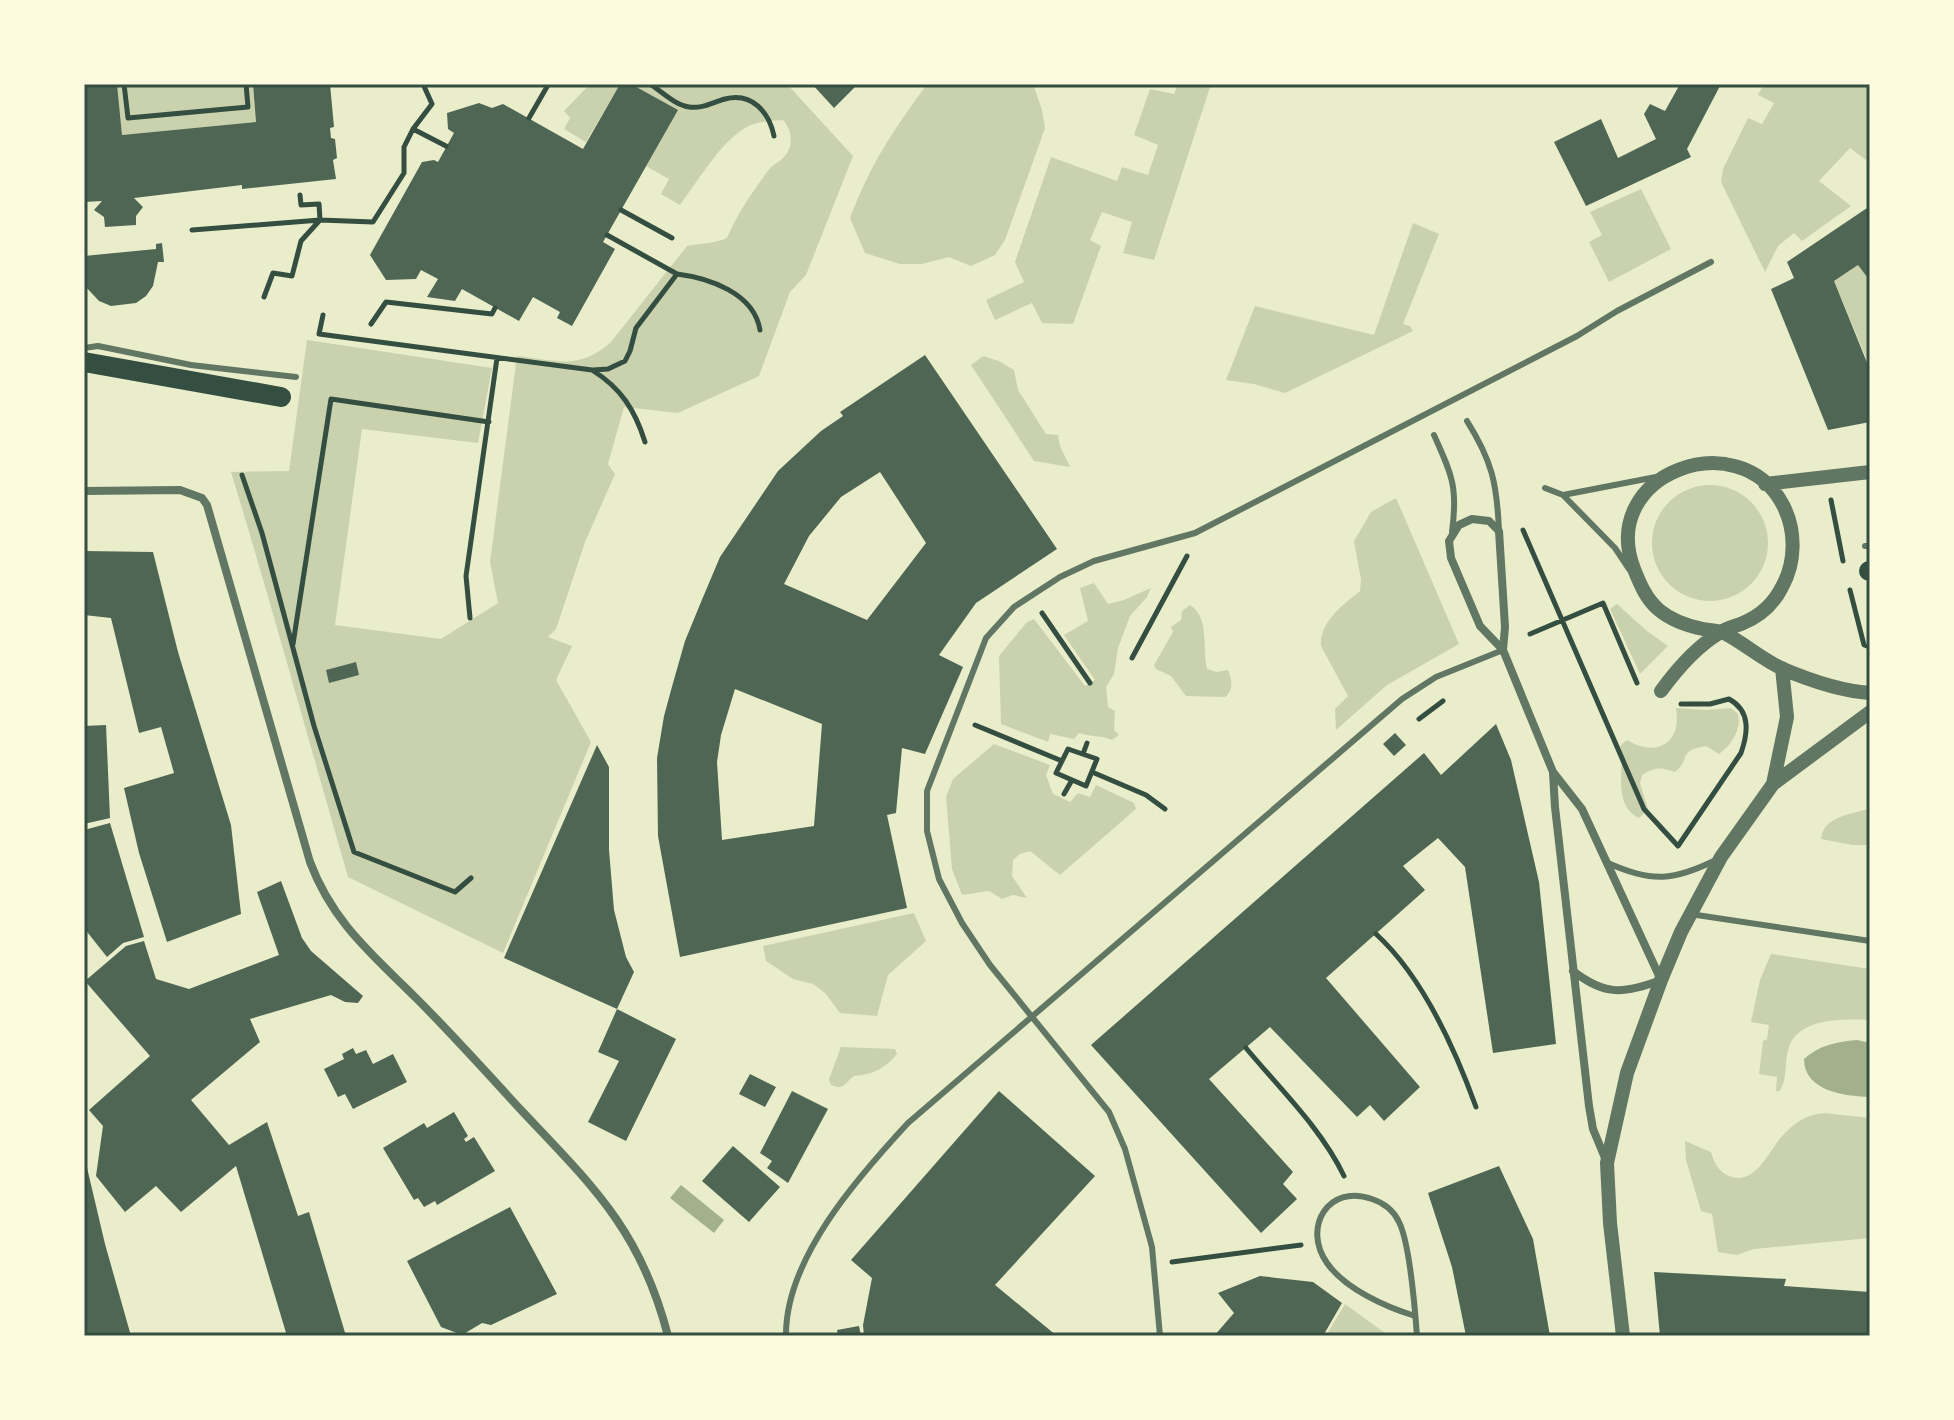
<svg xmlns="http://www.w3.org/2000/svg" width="1954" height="1420" viewBox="0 0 1954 1420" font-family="'Fira Sans',sans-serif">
	<rect width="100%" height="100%" fill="#e9edc9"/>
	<!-- green -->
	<path fill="#cad2ad" d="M117,84h136l3,38 -134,13z
		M590,84h30l-34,58 -22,-13 6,-11 -6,-7z
		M631,84h156l66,72 -47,119 -16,17 -31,84 -81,37 -54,-6 -16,57 7,10 -30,68 -29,87 -8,8 24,9 -16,34 35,62 -88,211 -155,-76c-39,-135 -76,-271 -117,-405l58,-1 18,-131 185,28 -14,75 -116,-14 -27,196 106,14 57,-36 -8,-41 27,-206c40,4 61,15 94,-14l76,-96c14,-3 27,-2 40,-8 10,-24 25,-45 40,-66 7,-10 17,-10 22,-23 4,-10 1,-21 -6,-29 -11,1 -22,1 -32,5 -27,11 -53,56 -71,80l-19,-11 8,-15 -23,-13 31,-56z
		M927,84h106l9,26 3,18 -40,112 -10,15 -24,11 -22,-9 -27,7h-22l-35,-11 -15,-35c21,-55 43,-87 77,-134z
		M1178,84h33l-57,176 -31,-7 9,-31 -30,-10 -12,28 11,6 -28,78 -31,-1 -10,-20 -37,17 -9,-20 38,-18 -9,-20 36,-105 66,24 5,-14 26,8 10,-30 -24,-10 16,-46 24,5z
		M1764,84h106v79l-20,-15 -31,33 32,25 -49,35 -8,-8 -16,13 -13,26 -44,-90 2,-13 25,-51 14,6 12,-21 -16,-8z
		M1641,189l30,60 -62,33 -20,-40 13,-7 -12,-23z
		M1413,223l26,11 -36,90 7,2 3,5 -128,62 -31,-9 -28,-4 29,-74 119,29z
		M1858,265l12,16v86l-36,-86z
		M983,356l16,5 15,9 4,20 28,44 12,1 2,11 10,21 -36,-6 -63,-96z
		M1652 543a58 58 0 1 1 116 0a58 58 0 1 1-116 0Z
		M1396,498l63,146 -72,41 -51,45 -1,-21 13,-13 -27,-50c-2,-24 23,-42 39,-55l1,-11 -7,-39 17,-29z
		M1094,583l14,21 16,-4 27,-12 -4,9 -17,19 -12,32 -4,26 -8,13 2,20 7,4 -1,19 5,5 -7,5c-11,-5 -21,-3 -33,-7l-5,6 -24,-5 -2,8 -47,-18 -2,-68 28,-34 7,-3 51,67 10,-6 -31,-45 24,-14 -8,-33z
		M1617,604l30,27 21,15 -28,28 -30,-65z
		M1190,605c20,12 12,44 17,64l10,3 11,-2c4,9 6,20 -3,27l-39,-1 -15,-20 -15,-7 -2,-4 19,-33 -2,-5 10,-7 1,-9z
		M1676,708l30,2 25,-2 7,6c4,15 -7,32 -19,40l-13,-8c-30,5 -14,13 -31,26 -15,-4 -17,-6 -33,3l-2,8 8,26 -9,9c-27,-13 -14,-49 -19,-72l7,-6c30,18 55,3 49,-32z
		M994,744l56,21 -4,10 7,19 17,8 8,-9 12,4 6,-12 38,18 2,6 -76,66 -30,-24 -10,3 -7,6 -1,16 15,22 -14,-3 -11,4 -13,-8 -27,4 -10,-26 -6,-72 7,-18z
		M1870,808v37h-17l-32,-6c3,-24 31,-24 49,-31z
		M914,913l12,28 -38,34 -11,41 -37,-3 -15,-20 -12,-9 -20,-5 -27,-18 -3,-15z
		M1771,954l99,15v51c-24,-1 -71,-3 -81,27 -5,15 -1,29 -9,44h-4l1,-14 -18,-3 4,-33 4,-2 2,-14 -18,-3 9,-42z
		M841,1047l54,2 2,5c-11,14 -25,21 -43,22 -10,7 -9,15 -23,9l-2,-6z
		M1824,1113l46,5v120l-116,11 -17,6 -19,-3 -6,-38 -11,-3 -15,-51 -1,-19 26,11c3,11 7,19 18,24 28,11 40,-28 56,-43 12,-12 22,-18 39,-20z
		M1345,1304l44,32h-60l-2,-2z"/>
	<!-- water -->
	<path fill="#a3b18a" d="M1857,1040l13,3v54c-26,-1 -66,-6 -66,-38 15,-14 33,-17 53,-19z
		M681,1185l43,35 -10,13 -44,-35z"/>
	<!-- building -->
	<path fill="#4f6655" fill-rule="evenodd" d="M84,84h33l5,51 134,-13 -3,-38h77l4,43 -4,1 1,10 4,1 2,19 -4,2 3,19 -94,10v-4l-108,13 9,9 -7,9v9l-31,2 -1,-10 -10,-7 8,-9 -18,1z
		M620,84h11l47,26 -75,132 12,7 -43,77 -15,-8 3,-6 -27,-15 -14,24 -57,-32 -7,12 -28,-4 11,-18 -17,-9 -5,9 -30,1 -16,-25 52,-93 12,-2 4,2 16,-29 -6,-4 -1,-16 32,-10 13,5 11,-4 80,45z
		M812,84h46l-24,24z
		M1680,84h41l-34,65 4,8 -105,49 -32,-64 47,-23 17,39 38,-19 -12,-25 6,-10 15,7z
		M1870,206v75l-12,-16 -24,16 36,89v52l-42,8 -57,-141 23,-11 -7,-16z
		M162,243l2,19h-6l-5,24 -7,10 -10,7 -25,3 -12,-5 -15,-16v-29l72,-7v-5z
		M925,355l132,194 -81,54 -37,52 24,12 -38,87 -23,-6 -6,65 -9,2 20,93 -227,49 -22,-121 -1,-78 7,-42 9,-33 12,-42 16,-39 19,-45 58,-86 43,-40 22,-15 -3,-4zM880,472l46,71 -59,77 -83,-36 25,-48 32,-39zM735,689l87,35 -8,102 -92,14 -5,-78 4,-27z
		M84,551l69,1 25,100 53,173 10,89 -74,28 -28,-89 -15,-65 50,-15 -13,-46 -22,6 -28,-115 -27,-3z
		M356,662l3,13 -30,8 -3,-13z
		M1496,724l15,36 28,122 17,162 -63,9 -28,-186 -27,-29 -35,28 22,24 -99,88 94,109 -36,34 -14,-16 -13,12 -87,-90 -61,52 84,93 -10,12 14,15 -36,34 -170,-188 333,-292 17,22z
		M106,725l4,93 -26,6v-98z
		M1395,733l11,12 -12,11 -11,-12z
		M597,745l12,22v83l5,60 12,47 8,15 -17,37 -113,-51z
		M110,823l34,114 -21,6 -16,14 -23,-29v-98z
		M281,881l21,57 9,13 52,45 -5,7 -13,-1 -14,-7 -81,24 10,23 -69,58 38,45 38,-23 31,94 11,-4 37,124h-59l-51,-170 -55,46 -25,-26 -31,26 -29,-36 7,-50 -14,-16 61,-54 -65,-75 41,-35 18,-5 12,38 33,10 90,-34 -22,-63z
		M617,1009l59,30 -50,102 -38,-19 31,-61 -21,-9z
		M353,1048l3,6 10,-4 7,14 20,-10 14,28 -54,27 -8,-15 -7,3 -14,-28 20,-10 -2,-5z
		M750,1074l26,13 -11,20 -26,-13z
		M792,1091l36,18 -40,74 -21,-15 5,-7 -12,-8z
		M999,1091l96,85 -100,109 62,51h-193l-1,-11 9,-47 -21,-18z
		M454,1112l14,24 -4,3 2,3 8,-5 21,34 -58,34 -2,-4 -11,6 -6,-9 -4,2 -31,-52 41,-25 3,5z
		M733,1146l47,41 -31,35 -47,-41z
		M84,1155l21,89 26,92h-47z
		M1499,1166l34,73 17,97h-84l-14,-69 -24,-74z
		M510,1207l47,87 -66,31 -9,-2 -20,12 -21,-8 -34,-66z
		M1654,1272l132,7 -2,7 86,6v44h-210z
		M1260,1276l53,6 29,21 -19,33h-109l20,-23 -16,-20z
		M859,1326l2,10h-23l-1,-6z"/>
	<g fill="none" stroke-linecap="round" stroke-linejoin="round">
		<!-- path -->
		<path stroke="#344e41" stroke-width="5" d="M124,84l4,34 120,-11 -2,-23
			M650,84c12,8 25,21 39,23 14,2 24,-5 36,-8 27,-7 44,13 49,37
			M529,118l19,-33 4,-1
			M413,129l33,17
			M621,210l51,28
			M192,230l128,-10 53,2 31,-49v-26l9,-18 19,-25 -9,-20
			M607,235l70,39
			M264,297l9,-24 19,3 9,-35 19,-21 -1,-16 -18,1 -1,-10
			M323,315l-4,19 273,36c29,18 43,40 53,72
			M371,324l15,-22 106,12 3,-6
			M593,370l15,-1 17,-8 5,-10 6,-23 41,-54c32,4 77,19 83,56
			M242,475l20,58 52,193 40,126 101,40 16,-14
			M1831,500l12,61
			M1523,530l121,279 34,37 63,-93c7,-20 10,-42 -12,-54l-19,5h-29
			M1850,590l14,55 6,2
			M1042,613l48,70
			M470,618l-4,-42 31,-218
			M1530,634l73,-31 34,80
			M293,644l38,-245 158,23
			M1132,658l55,-102
			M1419,719l24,-18
			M975,725l87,36
			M1068,749l29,10 -11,27 -30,-13z
			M1083,754l4,-11
			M1092,772l54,23 19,14
			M1064,794l8,-14
			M1376,934c46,42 79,115 100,173
			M1246,1048c33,40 75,80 98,128
			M1172,1262l129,-17"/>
		<!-- service -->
		<path stroke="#617663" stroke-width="6" d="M84,348l14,-2 93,19 105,12
			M1467,421c25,40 30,62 32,110
			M1434,435c18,40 24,52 18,97
			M1545,488l18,7 52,53 14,21
			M1563,495l93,-18
			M1865,546h5
			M1608,863c44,20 66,18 110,-4
			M1690,914l180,27
			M1415,1316c-29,-9 -70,-27 -88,-53 -25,-35 1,-80 45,-64 12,4 21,10 27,23 11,22 16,87 18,114
			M786,1336c-1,-77 72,-159 122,-213l494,-424 34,-22 67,-27
			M1160,1336l-8,-89 -27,-98 -16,-37 -119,-147 -28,-42 -23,-44 -12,-48v-40l59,-153 28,-31 46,-30 34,-16 101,-28 382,-197 40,-25 94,-49"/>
		<!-- minor -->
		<path stroke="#617663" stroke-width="8" d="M84,491l96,-1 22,8 5,7 103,357c23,61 62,92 107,137 36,36 70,74 104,111 72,76 120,121 147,226
			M1503,650l2,-23 -6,-96 -10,-10 -17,-2 -13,6 -10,16 2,17 29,68 23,24 50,122 29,37 79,171c-37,14 -56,16 -88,-9
			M1553,773l2,34 34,299 4,23 12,29"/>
		<!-- tertiary -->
		<path stroke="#617663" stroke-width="14" d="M1765,484l105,-12
			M1661,691c16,-22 36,-45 60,-59 6,-4 15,-6 22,-9 17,-7 31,-20 39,-36 14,-25 14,-57 1,-82 -43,-83 -186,-32 -149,64 6,15 12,30 25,41 12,10 29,16 44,19 8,2 16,0 23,5 19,10 37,26 57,35 26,11 58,22 87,24
			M1773,784l14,-67 -5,-49
			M1623,1336l-13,-113 -3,-60 20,-90 34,-93 20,-48 40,-75 52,-73 97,-72"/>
		<!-- primary -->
		<path stroke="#344e41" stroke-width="20" d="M84,362l197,35
			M1869,571h1"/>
	</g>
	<!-- border -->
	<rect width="1954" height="1420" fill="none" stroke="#fefae0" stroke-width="172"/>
	<rect x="86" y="86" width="1782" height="1248" fill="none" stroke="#344e41" stroke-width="3"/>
</svg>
